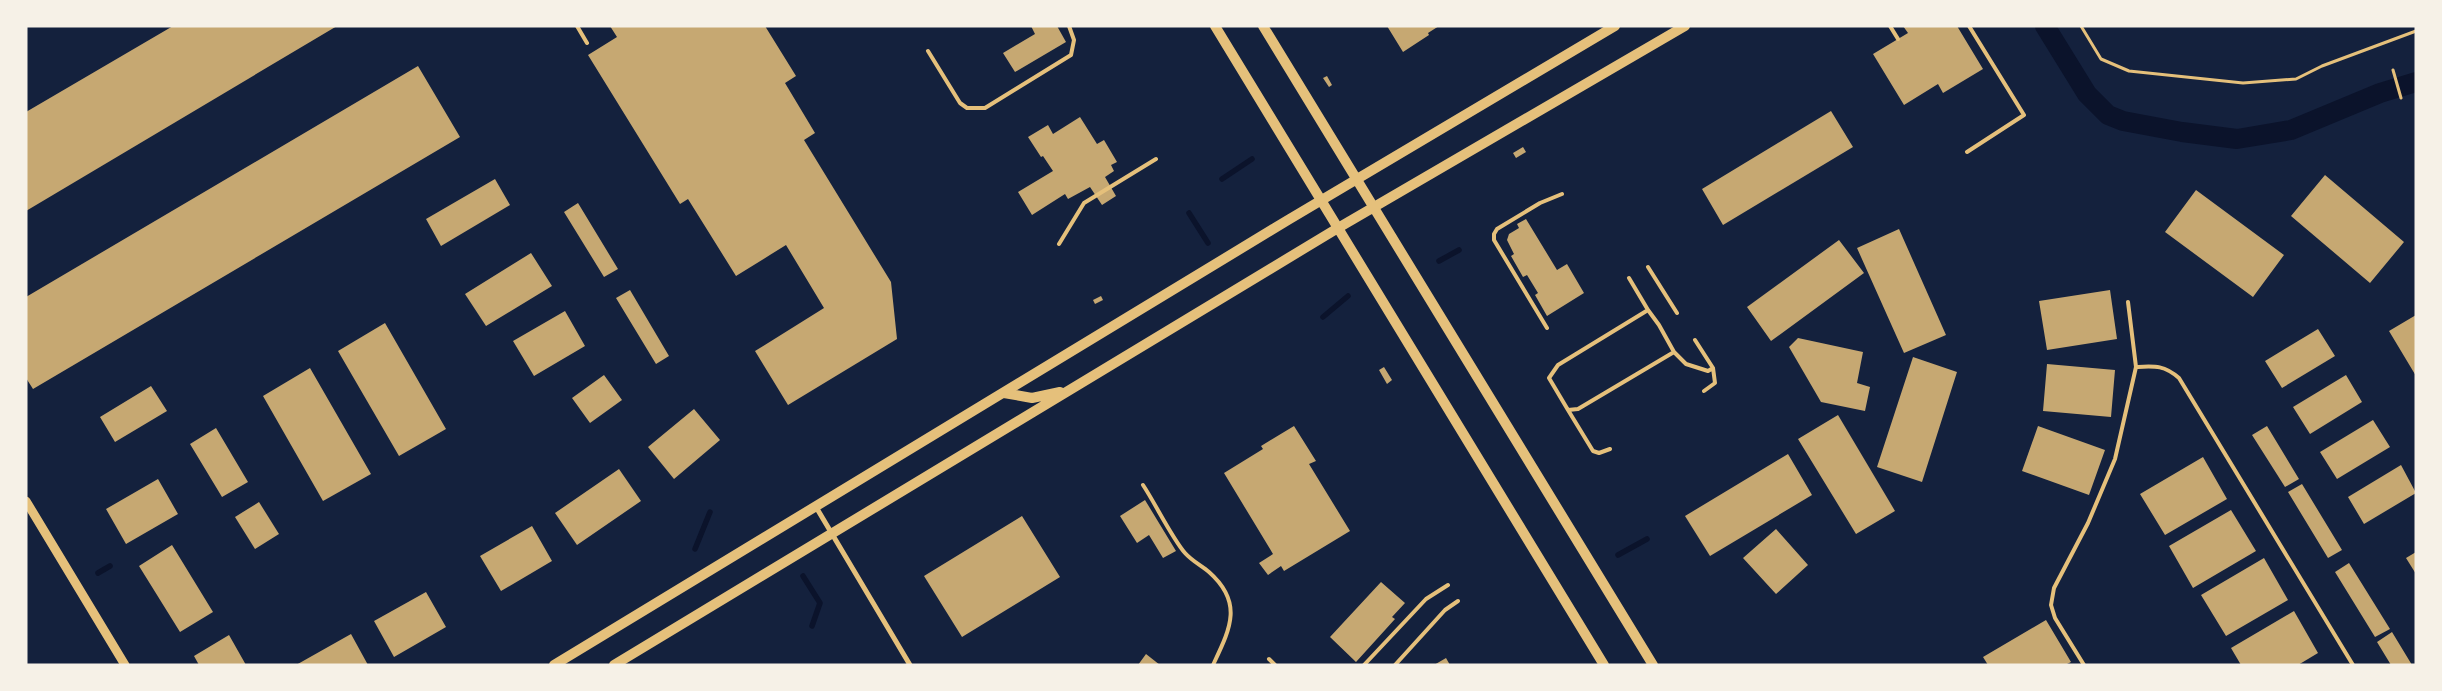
<svg xmlns="http://www.w3.org/2000/svg" width="2442" height="691" viewBox="0 0 2442 691" font-family="'Zilla Slab',serif">
	<rect width="100%" height="100%" fill="#14213d"/>
	<g fill="none" stroke-linecap="round" stroke-linejoin="round">
		<!-- stream -->
		<path stroke="#0b132b" stroke-width="5.5" d="M1222,179l30,-20
			M1189,213l19,30
			M1439,261l20,-11
			M1323,317l25,-21
			M695,549l15,-37
			M1618,555l29,-16
			M98,573l12,-7
			M803,576l17,27 -8,23"/>
		<!-- canal -->
		<path stroke="#0b132b" stroke-width="20" d="M2045,26l42,68 21,21 15,6 59,11 55,7 54,-9 89,-37 36,-11"/>
	</g>
	<!-- building -->
	<path fill="#c6a872" d="M173,26h164l-311,185v-99z
		M610,26h155l31,50 -11,7 30,50 -11,7 87,142 6,57 -109,66 -33,-54 69,-43 -38,-63 -50,31 -48,-77 -8,5 -92,-149 29,-18z
		M1031,26h26l9,16 -51,30 -12,-19 32,-19z
		M1387,26h52l-11,7 1,2 -26,17z
		M1903,26h54l26,43 -40,24 -5,-9 -34,21 -31,-51 35,-21z
		M418,66l42,71 -427,252 -7,-11v-81z
		M1327,76l5,9 -3,2 -6,-9z
		M1831,111l22,36 -130,78 -21,-36z
		M1080,117l17,27 7,-4 13,22 -6,3 3,6 -9,6 11,19 -14,9 -12,-18 -22,12 -3,-5 -33,21 -14,-23 35,-21 -10,-15 -2,1 -13,-20 20,-12 5,9z
		M1523,147l3,5 -10,6 -3,-5z
		M2325,175l79,67 -34,41 -79,-67z
		M495,179l15,26 -69,41 -15,-27z
		M2196,190l88,65 -31,42 -88,-65z
		M578,203l40,66 -14,8 -40,-65z
		M1526,219l31,51 10,-6 17,29 -37,23 -12,-21 3,-2 -11,-18 -4,2 -12,-21 3,-2 -7,-14 2,-6 10,-6 -2,-4z
		M1899,229l47,106 -42,18 -47,-105z
		M1839,240l25,33 -93,68 -24,-34z
		M531,253l21,33 -66,40 -21,-32z
		M630,290l39,66 -13,8 -40,-66z
		M2110,290l7,49 -70,11 -8,-49z
		M1101,296l2,4 -8,4 -2,-4z
		M565,311l20,35 -51,30 -21,-35z
		M2416,315v61l-27,-45z
		M385,323l61,106 -47,27 -61,-105z
		M2318,329l17,27 -53,32 -17,-27z
		M1798,338l65,14 -6,31 13,4 -5,24 -44,-9 -32,-55z
		M1913,357l44,15 -35,110 -45,-15z
		M2047,364l68,6 -4,47 -68,-6z
		M1384,367l8,13 -5,4 -8,-14z
		M310,368l61,106 -48,27 -60,-105z
		M604,375l18,25 -32,23 -18,-25z
		M2346,375l16,27 -52,32 -17,-27z
		M151,386l16,25 -52,31 -15,-25z
		M694,409l26,31 -46,39 -26,-32z
		M1838,415l57,96 -39,23 -58,-95z
		M2373,420l17,27 -53,32 -17,-27z
		M1294,426l22,35 -7,3 41,67 -66,40 -3,-5 -13,9 -9,-12 14,-9 -49,-81 39,-24 -2,-3z
		M2038,426l67,24 -16,45 -67,-24z
		M2267,426l32,53 -14,8 -33,-52z
		M216,428l32,54 -26,15 -32,-53z
		M1788,454l24,41 -102,61 -25,-40z
		M2203,457l24,42 -62,36 -25,-41z
		M2401,465l15,28 -52,31 -16,-27z
		M619,469l22,32 -64,44 -22,-32z
		M158,479l20,35 -52,30 -20,-35z
		M2302,484l40,66 -14,8 -40,-66z
		M1145,500l31,51 -13,7 -14,-23 -12,8 -17,-27z
		M259,502l20,32 -24,15 -20,-32z
		M2231,510l25,41 -63,37 -24,-42z
		M1022,516l38,61 -98,60 -38,-61z
		M532,526l20,35 -51,30 -21,-35z
		M1776,529l32,36 -32,29 -33,-36z
		M172,545l41,67 -33,20 -41,-66z
		M2416,552v22l-10,-16z
		M2264,558l24,42 -62,36 -25,-41z
		M2349,563l41,66 -15,8 -40,-65z
		M1381,582l24,21 -13,14 3,2 -39,43 -26,-25z
		M426,592l20,35 -52,30 -20,-36z
		M2294,611l24,42 -20,12h-57l-10,-17z
		M2046,620l25,42 -6,3h-77l-5,-8z
		M2392,632l20,33h-21l-14,-23z
		M351,634l17,31h-72z
		M229,635l17,30h-47l-5,-9z
		M1146,654l14,11h-22z
		M1446,658l4,7h-16z"/>
	<g fill="none" stroke-linecap="round" stroke-linejoin="round">
		<!-- path -->
		<path stroke="#e5c07b" stroke-width="3" d="M2081,26l20,33 28,12 114,12 53,-4 26,-13 94,-35
			M2393,70l8,28"/>
		<!-- service -->
		<path stroke="#e5c07b" stroke-width="4" d="M577,26l10,17
			M1890,26l8,13
			M928,51l32,52 7,5h18l86,-53 3,-15 -5,-14
			M1967,152l57,-37 -55,-89
			M1059,244l25,-41 72,-44
			M1648,267l29,46
			M1629,278l19,32 -90,55 -9,13 19,32 10,-1 96,-57 12,12 22,7 5,-3 -18,-28
			M2128,302l8,65
			M1648,310l11,15 15,27
			M1547,328l-53,-88v-6l3,-5 43,-26 22,-9
			M1704,391l11,-8 -2,-15
			M1568,410l25,41 6,2 11,-4
			M1143,485c12,18 29,53 42,68 7,8 17,13 24,19 35,31 21,57 4,93
			M1269,659l6,6
			M1364,665l62,-66 22,-14
			M1395,665l50,-55 13,-9
			M2084,665l-29,-47 -4,-13 3,-17 34,-65 27,-64 21,-92c19,-1 28,-2 43,11l174,287"/>
		<!-- minor -->
		<path stroke="#e5c07b" stroke-width="5" d="M816,507l94,158"/>
		<!-- tertiary -->
		<path stroke="#e5c07b" stroke-width="9" d="M26,501l99,164"/>
		<!-- secondary -->
		<path stroke="#e5c07b" stroke-width="10" d="M1215,26l389,639
			M1263,26l390,639
			M1004,393l28,5 28,-6
			M554,665l734,-445 327,-194
			M614,665l724,-437 347,-202"/>
	</g>
	<!-- border -->
	<rect width="2442" height="691" fill="none" stroke="#f6f1e7" stroke-width="55"/>
</svg>
